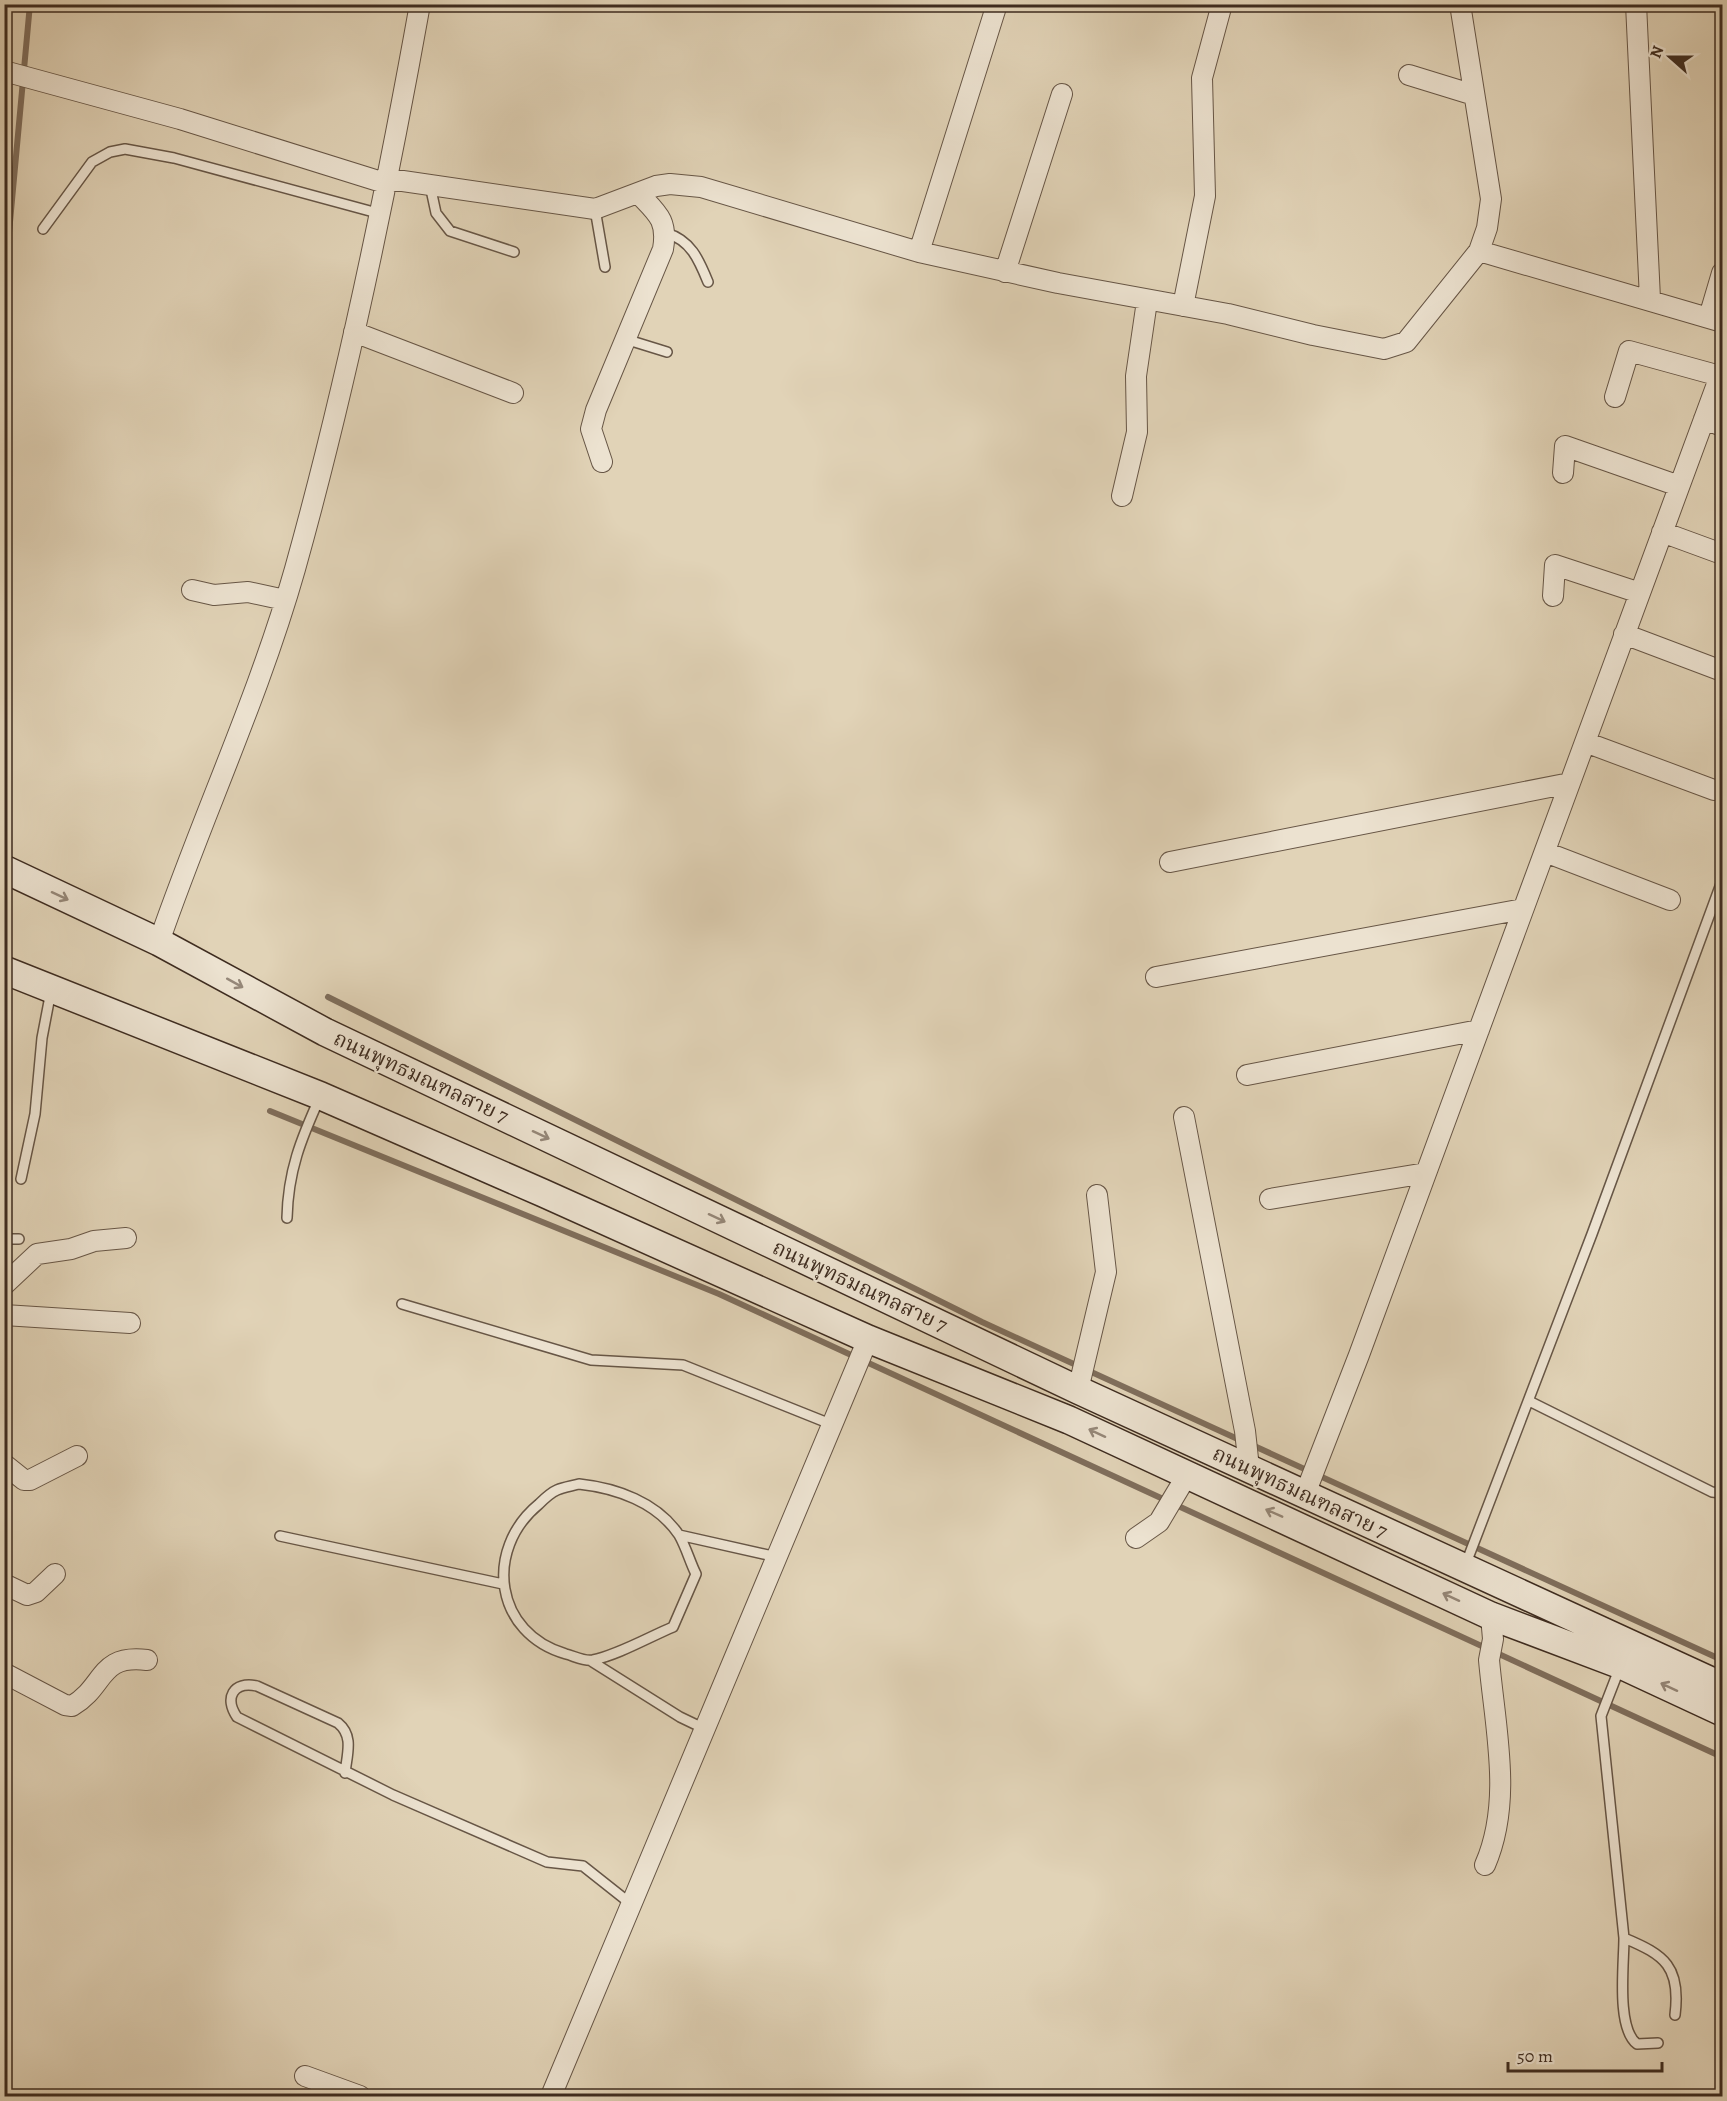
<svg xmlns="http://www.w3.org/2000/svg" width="1727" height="2101" viewBox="0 0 1727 2101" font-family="Alegreya,'Noto Serif Thai',serif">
	<rect width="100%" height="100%" fill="#e1d3b7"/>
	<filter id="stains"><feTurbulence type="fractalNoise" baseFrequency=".00333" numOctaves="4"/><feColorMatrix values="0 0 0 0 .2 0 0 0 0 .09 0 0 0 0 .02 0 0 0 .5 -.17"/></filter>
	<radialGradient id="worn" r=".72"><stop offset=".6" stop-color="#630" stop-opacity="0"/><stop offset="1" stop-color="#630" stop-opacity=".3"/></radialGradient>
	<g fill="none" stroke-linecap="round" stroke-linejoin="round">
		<!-- stream -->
		<path stroke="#7f6e5c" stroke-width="6" d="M4,287l26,-283
			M328,997l654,325 260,119
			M270,1111l449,183 1003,463
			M1252,1445l470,215"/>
		<defs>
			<path id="service" d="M430,185l6,28 14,18 64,21
				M595,209l10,58
				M43,229l49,-67 18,-10 15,-3 49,9 207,56
				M666,233c25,7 33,27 42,49
				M625,339l42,13
				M21,1179l14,-65 7,-76 9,-47
				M287,1218c1,-47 14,-79 33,-121
				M4,1239h15
				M402,1304l189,56 92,5 150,60
				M1529,1401l183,91 10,1
				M579,1484c37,4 78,18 100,51 7,12 11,27 17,39l-23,53c-24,10 -55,28 -80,33 -8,2 -19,-4 -27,-6 -71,-20 -83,-104 -27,-150 5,-5 11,-11 18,-14 7,-3 15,-4 22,-6z
				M679,1535l98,22
				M280,1536l223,48
				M1465,1566l127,-332 130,-353
				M591,1661l89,56 25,12
				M1620,1667l-19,49 23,222c41,17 57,29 51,77
				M345,1773c2,-19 9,-37 -7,-50l-81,-37c-24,-5 -33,12 -20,31l156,78 154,67 36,4 48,38
				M1624,1938c0,26 -8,90 13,106l21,-1"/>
			<path id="minor" d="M1636,4l14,295
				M4,71l176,48 208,65
				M1409,75l65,20
				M389,179l206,30 61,-23 14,-2 31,3 218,65 139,31 170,31 85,21 71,14 22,-7 73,-91 8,-23 4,-29 -31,-195
				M1479,251l243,71
				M919,252l78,-248
				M1005,272l57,-178
				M1183,306l22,-110 -3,-118 20,-74
				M1709,317l13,-44
				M354,332l159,61
				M1704,419l18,7
				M602,462l-11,-33 5,-19 67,-161c5,-29 -6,-36 -24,-55
				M1563,473l2,-27 114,40
				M1122,496l15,-64 -1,-56 11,-75
				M1662,532l60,22
				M192,590l22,5 34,-3 37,8
				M1553,596l2,-31 85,28
				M1624,634l98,37
				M1585,742l129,48
				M1545,852l125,48
				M1170,862l400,-79
				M159,942c43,-125 100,-246 136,-373 52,-186 91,-375 125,-565
				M1156,977l367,-68
				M1247,1075l232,-45
				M1184,1117l61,314 4,37
				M1270,1199l156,-26
				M4,1285l33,-31 34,-5 23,-8 32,-3
				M4,1315l126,8
				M1078,1390l28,-118 -9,-77
				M4,1464l20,16h6l47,-24
				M1305,1494l54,-139 361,-979 -91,-25 -14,46
				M1136,1538l23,-16 28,-47
				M4,1584l23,11 9,-3 19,-18
				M4,1673l61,32 7,1c34,-20 26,-52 75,-46
				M1485,1865c28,-64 10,-137 4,-205l4,-21 -2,-23
				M305,2076l55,20
				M551,2096l317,-757"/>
			<path id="secondary" d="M4,869l155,73 166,90 753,358 644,296
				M4,970l317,126 222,97 325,146 201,81 422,196 130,49 101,47"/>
		</defs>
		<!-- service casing -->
		<use href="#service" stroke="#675646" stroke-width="12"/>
		<!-- minor casing -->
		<use href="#minor" stroke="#675646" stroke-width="22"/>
		<!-- secondary casing -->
		<use href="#secondary" stroke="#3e2c20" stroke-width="30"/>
		<!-- service -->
		<use href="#service" stroke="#ece2d0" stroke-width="9"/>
		<!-- minor -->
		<use href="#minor" stroke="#ece2d0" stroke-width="20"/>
		<!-- secondary -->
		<use href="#secondary" stroke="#ece2d0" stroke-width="27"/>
	</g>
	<!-- one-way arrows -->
	<defs><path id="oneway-shaft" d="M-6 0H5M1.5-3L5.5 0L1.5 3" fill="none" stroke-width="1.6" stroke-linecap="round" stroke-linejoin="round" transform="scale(1.5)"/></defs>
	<g stroke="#958778">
		<use href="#oneway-shaft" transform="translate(60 896) rotate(25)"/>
		<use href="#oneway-shaft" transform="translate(235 983) rotate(29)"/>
		<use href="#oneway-shaft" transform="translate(541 1135) rotate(25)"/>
		<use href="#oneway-shaft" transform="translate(717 1218) rotate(25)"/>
		<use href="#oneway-shaft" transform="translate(1097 1433) rotate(-155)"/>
		<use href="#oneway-shaft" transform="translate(1274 1513) rotate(-156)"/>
		<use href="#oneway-shaft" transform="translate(1451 1597) rotate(-155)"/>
		<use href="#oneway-shaft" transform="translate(1669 1687) rotate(-155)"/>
	</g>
	<g text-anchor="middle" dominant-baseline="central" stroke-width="4.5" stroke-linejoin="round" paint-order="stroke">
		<!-- street labels -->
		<g font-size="21" fill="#3e2c20" stroke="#ece2d0">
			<text transform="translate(421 1077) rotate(25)">ถนนพุทธมณฑลสาย 7</text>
			<text transform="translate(860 1286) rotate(25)">ถนนพุทธมณฑลสาย 7</text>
			<text transform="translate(1300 1492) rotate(25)">ถนนพุทธมณฑลสาย 7</text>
		</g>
	</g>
	<!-- margin -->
	<rect width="1727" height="2101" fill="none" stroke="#e1d3b7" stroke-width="24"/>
	<rect x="6" y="6" width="1715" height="2089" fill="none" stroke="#3e2c20" stroke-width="3"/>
	<rect x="12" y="12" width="1703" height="2077" fill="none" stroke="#3e2c20" stroke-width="1.5"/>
	<!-- north arrow -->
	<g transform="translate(1670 57) rotate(291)" stroke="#ece2d0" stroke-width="4.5" paint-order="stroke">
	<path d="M0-4.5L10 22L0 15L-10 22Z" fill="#3e2c20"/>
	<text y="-9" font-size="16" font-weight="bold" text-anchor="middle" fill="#3e2c20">N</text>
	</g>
	<!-- scale -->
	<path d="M1508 2062v9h154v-9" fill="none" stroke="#3e2c20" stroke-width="3"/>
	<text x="1517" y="2062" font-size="18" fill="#3e2c20" stroke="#ece2d0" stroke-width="4.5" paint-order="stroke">50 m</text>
	<rect width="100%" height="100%" filter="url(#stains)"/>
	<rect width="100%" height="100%" fill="url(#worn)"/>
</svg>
